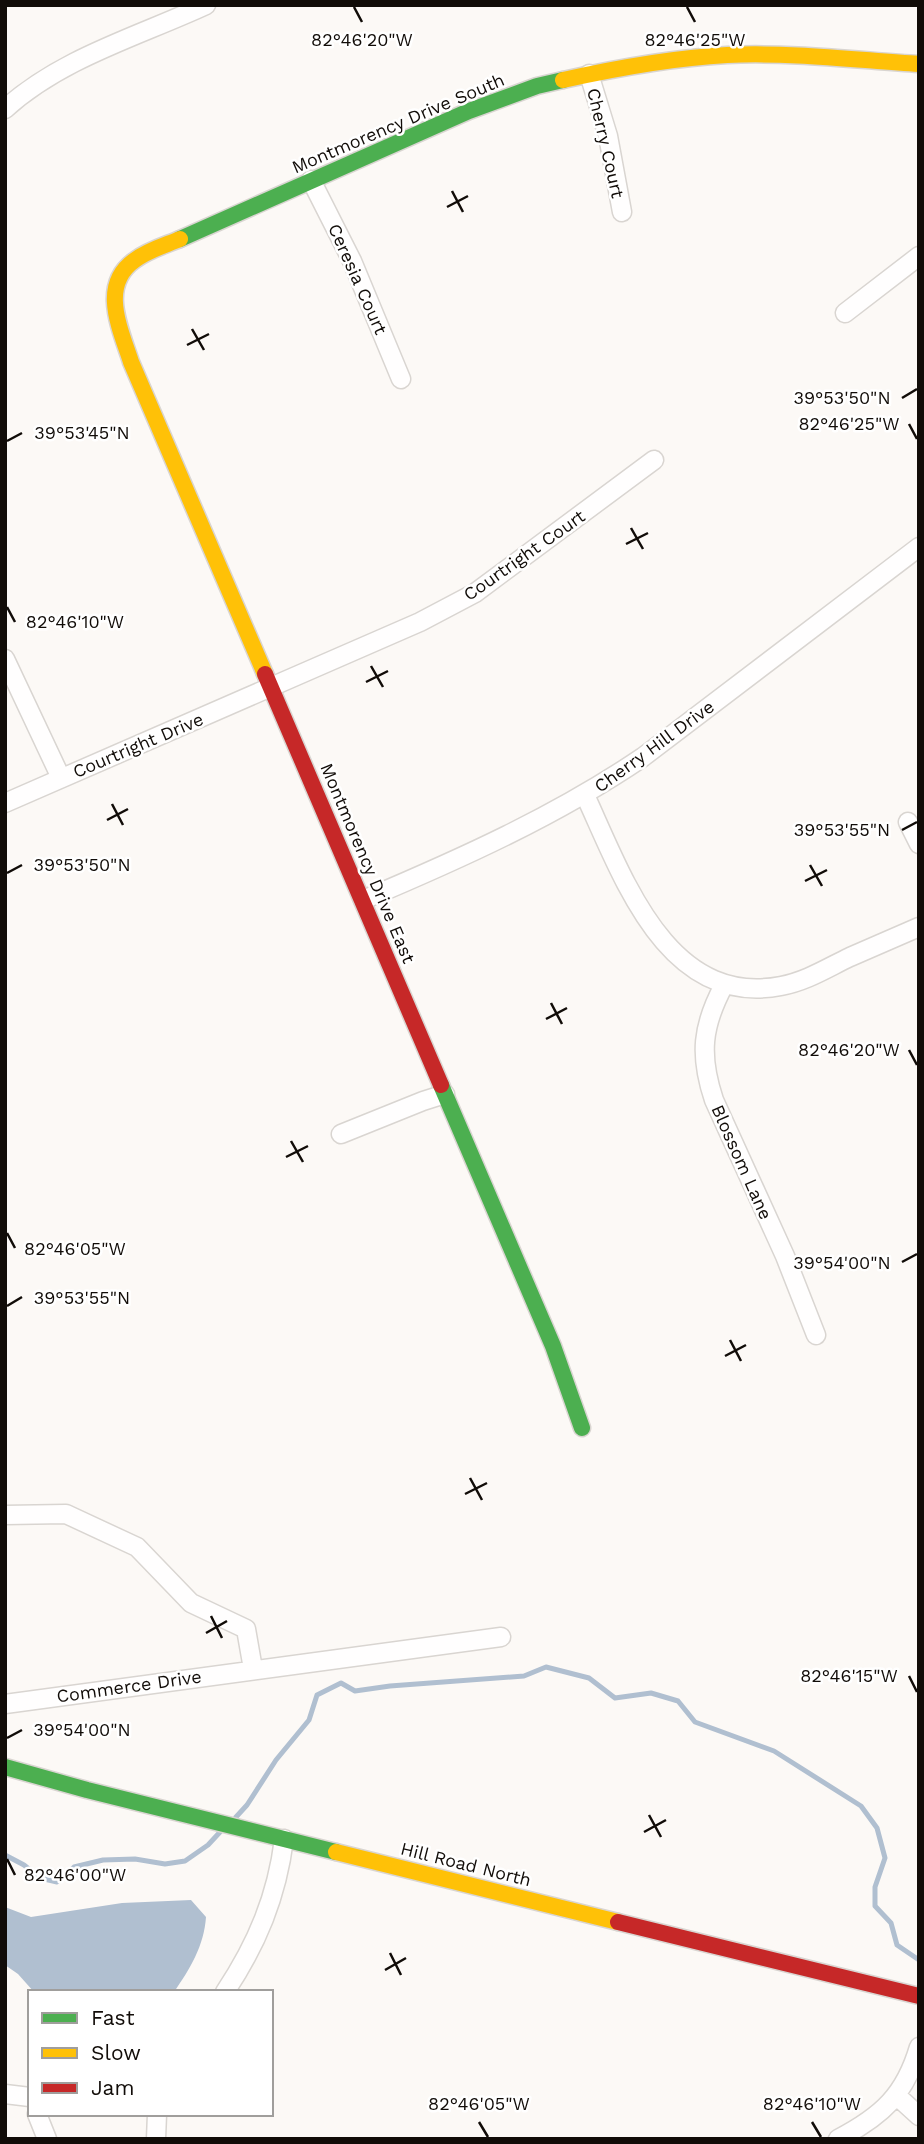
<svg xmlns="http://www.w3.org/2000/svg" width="924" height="2144" viewBox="0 0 924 2144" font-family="'Work Sans',sans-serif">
	<rect width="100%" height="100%" fill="#fcf9f6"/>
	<!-- water -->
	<path fill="#b0bfd0" d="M191,1900l15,17c-2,29 -16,52 -32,75h-140l-16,-18 -13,-9v-58l26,10 91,-14z"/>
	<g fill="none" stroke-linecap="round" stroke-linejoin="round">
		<!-- stream -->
		<path stroke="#b0bfd0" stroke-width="5" d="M236,1817l11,-12 29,-45 33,-40 8,-25 24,-12 14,8 35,-5 134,-10 22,-9 43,11 26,20 36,-5 27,8 17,21 79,29 87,55 16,22 8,30 -10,29v19l16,17 6,22 22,15
			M5,1855l19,10 16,13 17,4 17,-15 29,-7 32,-1 30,5 20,-3 23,-16 13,-14"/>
		<defs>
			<path id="street" d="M589,74l19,62 14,76
				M5,109c56,-51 134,-73 201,-104
				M311,180l41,81 49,118
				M845,313l74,-57
				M5,659l56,119
				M585,795c38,82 82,213 196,191 26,-5 46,-18 69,-29 23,-10 46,-20 69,-30
				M5,803l415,-181 55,-29 179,-133
				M908,822l11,22
				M363,900c97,-41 193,-84 280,-143l276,-210
				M724,985c-22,41 -25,70 -10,115l71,156 31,79
				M341,1134l82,-33 22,-7
				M5,1515l61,-1 71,33 54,56 55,26 7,40
				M5,1704l496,-67
				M225,1992c32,-48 52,-96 59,-153
				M5,2094l25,3
				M897,2096l22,20
				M37,2114l10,25
				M156,2139l1,-25
				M838,2139c44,-23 67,-44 81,-92"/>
			<path id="fast" d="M180,239l289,-128 68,-25 26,-6
				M441,1085l112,261 29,82
				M5,1767l82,23 249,62"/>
			<path id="slow" d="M563,80c54,-12 108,-22 164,-25 63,-3 129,5 192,9
				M180,239c-14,6 -32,11 -45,21 -36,25 -15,68 -4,102l134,312
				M336,1852l282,70"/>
			<path id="jam" d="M265,674l176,411
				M618,1922l301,74"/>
		</defs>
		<!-- street casing -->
		<use href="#street" stroke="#d9d5d1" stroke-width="21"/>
		<!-- fast casing -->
		<use href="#fast" stroke="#d9d5d1" stroke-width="19"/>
		<!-- slow casing -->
		<use href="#slow" stroke="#d9d5d1" stroke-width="19"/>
		<!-- jam casing -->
		<use href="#jam" stroke="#d9d5d1" stroke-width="19"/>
		<!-- street -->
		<use href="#street" stroke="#fffefe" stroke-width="18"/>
		<!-- fast -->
		<use href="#fast" stroke="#4caf50" stroke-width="16"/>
		<!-- slow -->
		<use href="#slow" stroke="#ffc107" stroke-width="16"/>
		<!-- jam -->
		<use href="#jam" stroke="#c62828" stroke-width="16"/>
	</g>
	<!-- ticks -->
	<path fill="none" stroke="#110c08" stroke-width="2.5" d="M354,7l8,15M687,7l8,15M452,191l11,21M447,207l21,-11M192,329l12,21M187,345l22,-11M902,398l15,-9M909,424l8,15M7,441l15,-8M631,528l12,21M626,544l22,-11M7,607l8,15M371,666l12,21M366,682l22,-11M112,804l11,21M107,820l21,-11M902,830l15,-8M810,865l12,21M7,873l15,-8M805,881l22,-11M551,1003l11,21M546,1019l21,-11M909,1050l8,15M291,1141l12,21M286,1157l22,-11M7,1233l8,15M902,1262l15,-8M7,1306l15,-9M730,1340l11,21M725,1356l21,-11M470,1478l12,22M465,1494l22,-11M211,1616l11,22M206,1633l21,-12M909,1676l8,16M7,1738l15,-8M649,1815l12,22M644,1832l22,-12M7,1859l8,16M390,1953l11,22M385,1970l21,-12M479,2122l9,15M812,2122l9,15"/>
	<g text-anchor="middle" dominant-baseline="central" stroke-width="5" stroke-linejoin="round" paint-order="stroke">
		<!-- street labels -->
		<g font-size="18" fill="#110c08" stroke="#fff">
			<text transform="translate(398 123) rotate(-23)">Montmorency Drive South</text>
			<text transform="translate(606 143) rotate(77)">Cherry Court</text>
			<text transform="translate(358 279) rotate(66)">Ceresia Court</text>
			<text transform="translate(524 555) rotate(-35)">Courtright Court</text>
			<text transform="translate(138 745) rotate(-23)">Courtright Drive</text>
			<text transform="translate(654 746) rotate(-36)">Cherry Hill Drive</text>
			<text transform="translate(368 863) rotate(67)">Montmorency Drive East</text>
			<text transform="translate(742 1162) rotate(66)">Blossom Lane</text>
			<text transform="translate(129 1686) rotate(-8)">Commerce Drive</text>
			<text transform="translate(466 1864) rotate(14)">Hill Road North</text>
		</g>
	</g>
	<g font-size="18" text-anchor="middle" fill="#110c08" stroke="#fff" stroke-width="5" stroke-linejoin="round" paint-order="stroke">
		<text x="695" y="46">82°46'25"W</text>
		<text x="362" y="46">82°46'20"W</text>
		<text x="842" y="404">39°53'50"N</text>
		<text x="849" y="430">82°46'25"W</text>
		<text x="82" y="439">39°53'45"N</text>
		<text x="75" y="628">82°46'10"W</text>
		<text x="842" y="836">39°53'55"N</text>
		<text x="82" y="871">39°53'50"N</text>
		<text x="849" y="1056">82°46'20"W</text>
		<text x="75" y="1255">82°46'05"W</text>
		<text x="842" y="1269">39°54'00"N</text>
		<text x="82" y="1304">39°53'55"N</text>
		<text x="849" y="1682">82°46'15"W</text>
		<text x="82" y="1736">39°54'00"N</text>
		<text x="75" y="1881">82°46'00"W</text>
		<text x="479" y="2110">82°46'05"W</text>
		<text x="812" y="2110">82°46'10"W</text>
	</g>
	<!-- border -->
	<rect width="924" height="2144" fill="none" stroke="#110c08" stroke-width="14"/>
	<!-- legend -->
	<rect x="28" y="1990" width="245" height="126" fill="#ffffff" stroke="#a09e9c" stroke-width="2"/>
	<rect x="42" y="2013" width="35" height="10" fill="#4caf50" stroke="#a09e9c" stroke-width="2"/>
	<text x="91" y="2025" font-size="21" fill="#110c08">Fast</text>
	<rect x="42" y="2048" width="35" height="10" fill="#ffc107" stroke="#a09e9c" stroke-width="2"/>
	<text x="91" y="2060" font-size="21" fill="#110c08">Slow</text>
	<rect x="42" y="2083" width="35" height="10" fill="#c62828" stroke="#a09e9c" stroke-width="2"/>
	<text x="91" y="2095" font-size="21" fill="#110c08">Jam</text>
</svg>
